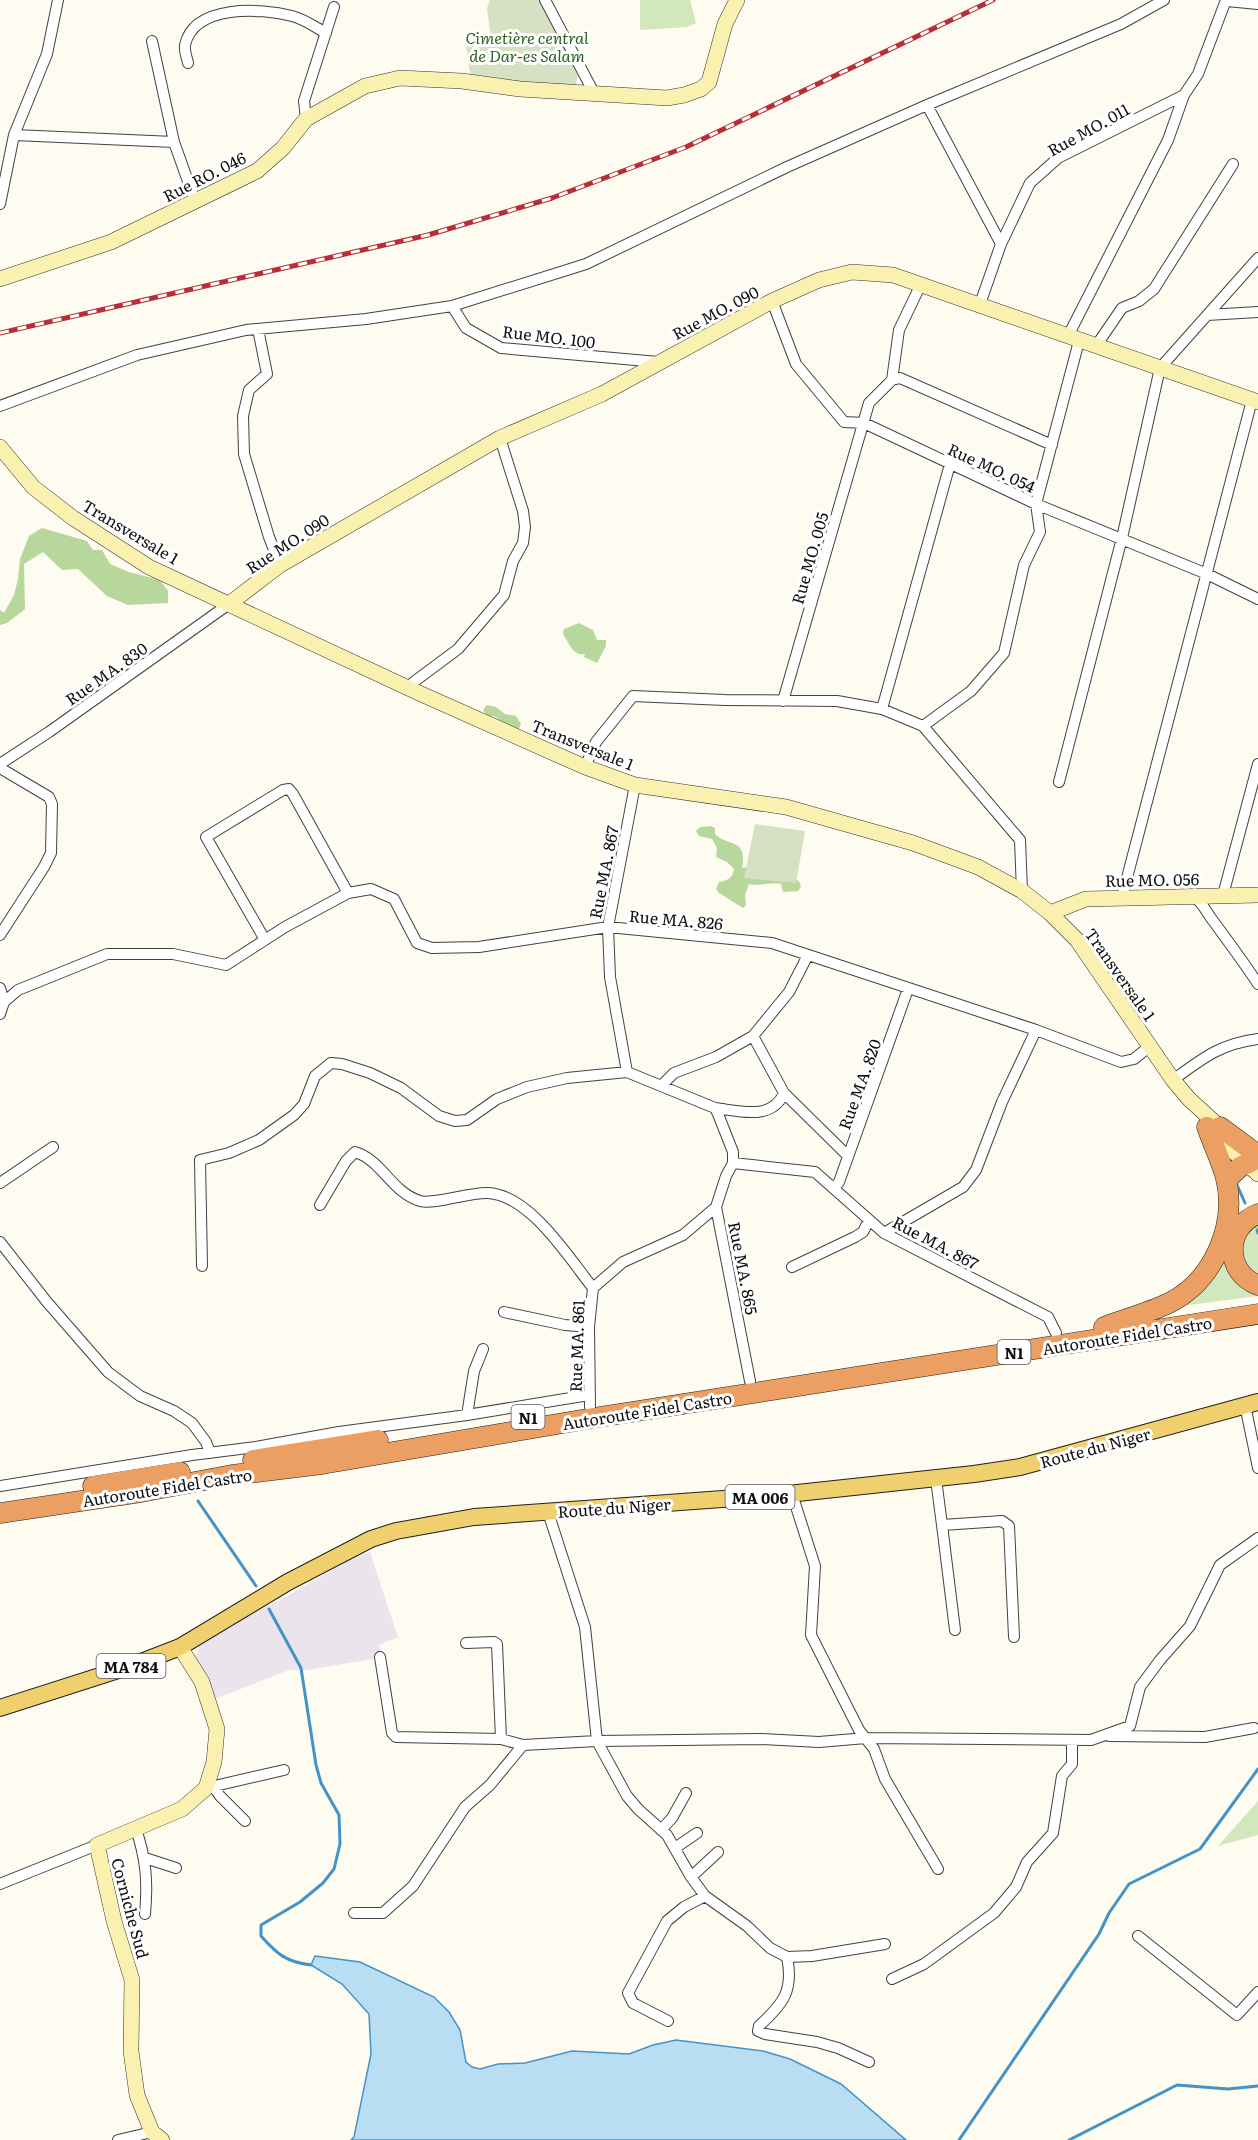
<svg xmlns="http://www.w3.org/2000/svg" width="1258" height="2140" viewBox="0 0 1258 2140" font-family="Literata,serif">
	<rect width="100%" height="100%" fill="#fefbf1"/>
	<!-- industrial -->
	<path fill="#ece4ed" d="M370,1552l28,85 -19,8 5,12 -77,13h-18l-74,29 -21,-37 8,-24 78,-38 75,-43z"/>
	<!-- green -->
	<path fill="#d3e7bc" d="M640,0h50l6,23 -9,4 -47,3z
		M1258,1219v61l-9,-1 -13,-35z
		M1226,1246l32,43v7l-84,11z
		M1258,1799v36l-40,11 39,-44z"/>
	<!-- forest -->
	<path fill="#b7d79c" d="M42,528l45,13 6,9h9l8,14 19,8 31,8 8,11v12l-40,2 -21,-9 -29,-27 -16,1 -19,-18 -19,12 1,45 -18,14 -7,2v-15l4,3 10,-18 4,-16 2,-20 9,-23z
		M579,623l14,7 4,10h9v6l-9,17 -13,-6 1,-3c-13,2 -16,-12 -22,-20l1,-5z
		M487,705l9,2 9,7 11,2 5,8 -2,5h-7l-18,-13c-6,1 -8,-1 -11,-6z
		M711,826l4,2v6c12,13 33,3 27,34l10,-2 41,12 6,3 2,6 -3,4 -15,1 -2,-8c-11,-3 -21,3 -32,0l-4,11 1,10 -3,3 -24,-15 -3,-4 3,-7c8,-1 14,-4 15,-13l-7,-7 -11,-5 1,-9 -5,-9 -13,-3 -3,-5 4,-4z"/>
	<!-- cemetery -->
	<path fill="#d7e0c3" d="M490,0h52l36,74 -2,11 -13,3 -93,-14 -4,-30 25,-5 -4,-31z
		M755,824l50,7 -9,52 -52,-5z"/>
	<!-- water -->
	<path fill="#b9def3" stroke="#4493c6" stroke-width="1.5" d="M315,1956l45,6 74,35 15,15 11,18 6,32 6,5 8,2 18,-5 27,-1 47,-12 57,3 24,-9 23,-5 87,11 27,8 51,25 65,56h-555l3,-3 17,-83 -2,-40 -27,-30 -31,-19z"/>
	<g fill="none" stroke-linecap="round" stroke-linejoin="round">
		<!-- stream -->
		<path stroke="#4493c6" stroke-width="3" d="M1237,1185l8,18
			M1257,1230l1,3
			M198,1501l58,85
			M269,1609l32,59 15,97 5,18 18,32 1,29 -6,25 -11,14 -23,19 -39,23v11c16,18 25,26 50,29
			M959,2140l140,-206 10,-21 20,-29 71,-35 58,-80
			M1069,2140l108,-55 51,4 30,-3"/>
		<defs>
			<path id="street" d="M545,0l49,93
				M1227,1l31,3
				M152,41l22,101 21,59
				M188,63c-1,-5 -4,-12 -3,-18 9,-41 76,-37 107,-29 12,3 23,11 34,17
				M927,105l74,139
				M306,119l-2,-18 30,-94
				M14,135l160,7
				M0,204l14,-69 33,-81 11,-54
				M772,301l24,63 48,58 20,1 172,81 171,70 51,25
				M980,304l21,-60 29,-61 28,-25 126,-63
				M452,306l14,22 35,20 157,14
				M1207,315l51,-3
				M258,329l9,45 -18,16 -6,26 1,38 25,83 11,28
				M1068,336l100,-196 16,-45 14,-21 28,-74
				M1096,346l26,-38 17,-7 15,-12 79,-125
				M892,380l8,-2 152,67
				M0,406l137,-51 109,-25 120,-11 86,-13 134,-42 201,-97 140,-62 194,-81 43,-24
				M407,687l51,-38 46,-54 9,-34 10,-18 2,-16 -2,-16 -23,-73
				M783,701l86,-298 23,-23 7,-50 22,-46
				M882,709l68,-245
				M923,726l48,-35 33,-38 20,-88 16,-33 -4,-28 43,-163
				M0,764l49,-32 180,-128
				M585,767l11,-25 37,-46 92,4 112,1 45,8 41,17 97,114 2,51
				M0,768l49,29 3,7 -1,49 -7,14 -44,68
				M1059,782l63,-244 38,-170 98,-110
				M1223,895l35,-131
				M1122,897l130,-497
				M1194,897c9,6 11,13 17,21 16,22 32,43 47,66
				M265,940l-59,-103 77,-47 6,-1 4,5 55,99
				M0,988l4,14
				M0,1014l4,-12 14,-12 89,-36h66l53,11 59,-38 63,-34 23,-4 23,10 23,44 15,5 47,-1 129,-20 164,16 264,87 85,32 13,-3 16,-13
				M753,1036l31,57 64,63
				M627,1072l-17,-95 -2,-50 27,-142
				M1173,1080c30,-22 47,-36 85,-41
				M662,1085l12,-12 42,-16 37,-21 36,-44 19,-37
				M715,1108c25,3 57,13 69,-15
				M733,1163l82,9 69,61 164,84 8,16
				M0,1183l53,-36
				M834,1188l5,-6 69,-193
				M320,1205l26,-44 9,-9c27,8 36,40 65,49 15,4 49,-9 68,-8 42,2 81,65 105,95l-4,39 1,80
				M884,1233l79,-46 13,-17 26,-68 34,-72
				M0,1242l47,60 61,70 32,24 34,15 18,12 14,19 4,11
				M202,1266l-2,-106 29,-7 30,-13 35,-25 10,-11 11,-28 16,-13 11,1 28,9 31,15 38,28 16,5 12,-1 30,-21 30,-12 40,-9 60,-6 88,36 3,6 15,38v11l-7,13 -10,31 34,174
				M792,1267l63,-30 8,-5 6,-12
				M593,1288l30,-26 60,-27 33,-28
				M504,1312l61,13 24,2
				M1245,1405l13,63
				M467,1415l7,-44 9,-22
				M936,1479l6,46
				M0,1486l192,-31 64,-8 83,-15 128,-17 122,-20
				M792,1494l23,72 -4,69 48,95 15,19 11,30 53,90
				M548,1512l37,115 12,114 30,55 11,13 29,26 24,42 14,19 42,30 23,22 17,9c7,34 -4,47 -28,69l-1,5 7,3 52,8 21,6 31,14
				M955,1630l-13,-105 60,-4 7,5 5,111
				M466,1643l28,-1 3,2 4,95
				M380,1657l12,76 4,4 105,2 22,6 74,-4 163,-2 59,3 47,-4 225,2 39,-14 10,-39 20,-27 30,-34 30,-61 38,-27
				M1109,1736l96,1 49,-9
				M213,1786l7,10 25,25
				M206,1788l78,-18
				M136,1829c10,30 12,53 9,85
				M661,1830l11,-12 14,-25
				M675,1848l22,-15
				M145,1858l31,10
				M691,1877l27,-25
				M0,1884l97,-39
				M354,1913h29l30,-27 52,-79 25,-22 33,-40
				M1138,1936l99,79 21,-23
				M787,1957l25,-1 73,-12
				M892,1979l32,-15 70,-51 22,-26 11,-25 26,-29 9,-57 10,-12v-24
				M668,2021l-35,-18 -5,-10 39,-72 17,-14 21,-11
				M118,2140l34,-8"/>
			<path id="secondary" d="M0,279l111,-37 146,-71 26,-23 23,-29 59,-33 35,-8 62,3 58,8 147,9 17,-3 17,-6 8,-7 16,-58 12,-24
				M0,447l33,40 40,31 76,49 270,126 166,74 50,18 151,22 127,36 65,24 44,24 28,22 27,27 96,140 16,19 35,32
				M229,604l51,-39 220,-127 102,-44 170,-93 47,-21 33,-8 41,3 365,127
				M1050,913l36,-14 172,-4
				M1211,1131l47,43
				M162,2140l-10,-8 -15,-37 -6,-44 1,-71 -18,-59 -17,-76 85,-36 24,-21 8,-26 3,-33 -15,-47 -22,-35"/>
			<path id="primary" d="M0,1708l131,-42 49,-19 108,-65 83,-43 25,-8 78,-14 305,-22 195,-21 46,-7 238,-65"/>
			<path id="highway" d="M1220,1127l38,28
				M1226,1180l14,-13 17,-8
				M1258,1214c-33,12 -34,59 0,71
				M1104,1327c21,-8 44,-14 65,-24 44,-22 68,-76 57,-125 -5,-17 -13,-34 -19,-51
				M253,1460l125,-20
				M93,1486l87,-14
				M0,1513l141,-21 91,-17 90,-11 271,-46 665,-104"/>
		</defs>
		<!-- street casing -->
		<use href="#street" stroke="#424242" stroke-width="12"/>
		<!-- secondary casing -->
		<use href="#secondary" stroke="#313131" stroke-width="16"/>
		<!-- primary casing -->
		<use href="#primary" stroke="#202020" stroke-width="18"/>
		<!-- highway casing -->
		<use href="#highway" stroke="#202020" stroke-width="21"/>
		<!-- street -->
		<use href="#street" stroke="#fff" stroke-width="10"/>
		<!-- secondary -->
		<use href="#secondary" stroke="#faf1b0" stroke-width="15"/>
		<!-- primary -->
		<use href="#primary" stroke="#f0cf6f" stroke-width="16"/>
		<!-- highway -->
		<use href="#highway" stroke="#ec9f62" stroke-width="20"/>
		<defs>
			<path id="rail" d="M0,333l428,-98 124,-37 134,-51 307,-147"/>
		</defs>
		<!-- rail casing -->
		<use href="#rail" stroke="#b72e36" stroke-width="5"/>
		<!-- rail -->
		<use href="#rail" stroke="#fff" stroke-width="3" stroke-dasharray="9" stroke-linecap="butt"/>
	</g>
	<g text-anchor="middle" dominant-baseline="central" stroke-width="6" stroke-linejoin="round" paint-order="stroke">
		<!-- shield labels -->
		<g fill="#fff" stroke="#575757" stroke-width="1.5">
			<rect x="997.5" y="1340" width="33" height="24" rx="4.5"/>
			<rect x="511.5" y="1405" width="33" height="24" rx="4.5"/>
			<rect x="725.5" y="1485" width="69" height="24" rx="4.5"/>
			<rect x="96.5" y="1654" width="69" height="24" rx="4.5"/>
		</g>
		<g font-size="15" font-weight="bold" fill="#0f0f0f">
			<text x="1014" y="1352">N1</text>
			<text x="528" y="1417">N1</text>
			<text x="760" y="1497">MA 006</text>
			<text x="131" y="1666">MA 784</text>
		</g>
		<!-- park labels -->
		<g font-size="16" font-style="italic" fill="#306322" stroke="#fff">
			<text x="527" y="37">Cimetière central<tspan x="527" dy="18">de Dar-es Salam</tspan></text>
		</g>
		<!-- street labels -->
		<g font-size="16" fill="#0f0f0f" stroke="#fff">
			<text transform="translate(1088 129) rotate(-29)">Rue MO. 011</text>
			<text transform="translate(204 176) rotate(-27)">Rue RO. 046</text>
			<text transform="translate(715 312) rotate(-28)">Rue MO. 090</text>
			<text transform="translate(549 336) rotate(7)">Rue MO. 100</text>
			<text transform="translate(992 467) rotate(25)">Rue MO. 054</text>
			<text transform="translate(131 531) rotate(31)">Transversale 1</text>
			<text transform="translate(287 543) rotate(-33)">Rue MO. 090</text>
			<text transform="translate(809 558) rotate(-74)">Rue MO. 005</text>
			<text transform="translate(106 673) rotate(-35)">Rue MA. 830</text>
			<text transform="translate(583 744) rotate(22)">Transversale 1</text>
			<text transform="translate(603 872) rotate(-79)">Rue MA. 867</text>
			<text transform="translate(1152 879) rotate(-1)">Rue MO. 056</text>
			<text transform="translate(676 919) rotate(5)">Rue MA. 826</text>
			<text transform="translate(1121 974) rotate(55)">Transversale 1</text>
			<text transform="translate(859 1084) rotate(-70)">Rue MA. 820</text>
			<text transform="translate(936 1242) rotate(28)">Rue MA. 867</text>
			<text transform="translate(744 1268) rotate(79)">Rue MA. 865</text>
			<text transform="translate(1127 1335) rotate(-9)">Autoroute Fidel Castro</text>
			<text transform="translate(576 1346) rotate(-88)">Rue MA. 861</text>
			<text transform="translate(647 1410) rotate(-9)">Autoroute Fidel Castro</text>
			<text transform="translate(1095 1447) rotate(-15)">Route du Niger</text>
			<text transform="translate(167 1487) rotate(-9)">Autoroute Fidel Castro</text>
			<text transform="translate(614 1507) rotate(-4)">Route du Niger</text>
			<text transform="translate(131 1908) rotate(75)">Corniche Sud</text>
		</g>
	</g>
</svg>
